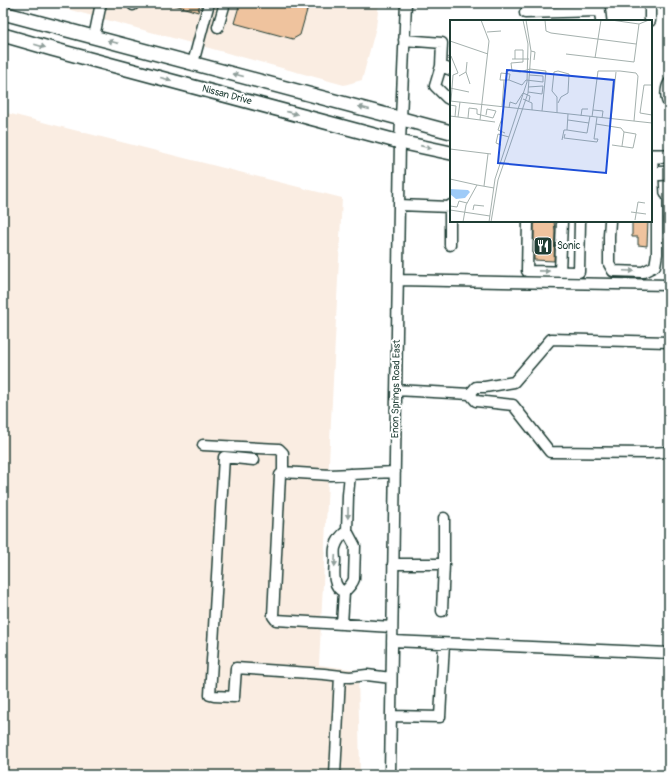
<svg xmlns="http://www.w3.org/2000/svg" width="672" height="778" viewBox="0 0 672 778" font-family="Pangolin,sans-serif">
	<rect width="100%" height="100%" fill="#fff"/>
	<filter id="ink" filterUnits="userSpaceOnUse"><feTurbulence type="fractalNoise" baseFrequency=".025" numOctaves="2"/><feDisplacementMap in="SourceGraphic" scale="8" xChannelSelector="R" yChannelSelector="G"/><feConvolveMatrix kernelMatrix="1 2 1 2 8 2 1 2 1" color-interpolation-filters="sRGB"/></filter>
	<g filter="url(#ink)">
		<!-- built -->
		<path fill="#faede2" d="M45,3h334l-3,24 -14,53 -18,5z
			M3,112l339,86 -23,467 39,5 2,105h-357z"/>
		<!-- building -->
		<path fill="#efc39e" stroke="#1f3d34" d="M175,3h25l-2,9 -23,-7z
			M240,3h69l-9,32 -7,4 -59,-16z
			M534,221h20l1,10 -1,30 -20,-1z
			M632,221h16l-1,25 -9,-1v-8h-6z"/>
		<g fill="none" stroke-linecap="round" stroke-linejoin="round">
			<defs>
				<path id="minor" d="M599,3l2,18
					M133,5v-2
					M525,13l74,-2
					M650,21v-18
					M218,27l7,-24
					M94,37l7,-34
					M404,40l38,3 -1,23 -6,20 12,12 4,2
					M193,63l16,-60
					M441,66l10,4
					M669,83c-3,5 -4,16 0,21
					M399,205l51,2 1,-2
					M450,207v38
					M528,221l-1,50 52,1 1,-51
					M610,221l-1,15v28l4,7 30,1 12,-6 2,-12v-53l-3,-6 -2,-39
					M560,272l2,-51
					M398,280l271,5
					M396,390l74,4 6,7 37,4 37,47 98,1 21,-1
					M470,394l6,-7h9l29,-5 37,-43 118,3
					M203,445l76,4 4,4v19
					M254,460l-30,-3 -14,238 4,1 20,1 2,-29 88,6 26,3 17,-2 24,3
					M393,564h51l-2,47
					M444,564v-46
					M344,592c-12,-5 -10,-20 -9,-31 0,-4 -1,-9 0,-13 2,-7 6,-13 12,-17
					M342,624l2,-32c4,-4 8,-7 10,-13l1,-33 -8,-15 1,-36 2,-21
					M392,627l-116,-7 -3,-4 7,-141 3,-3 47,3 65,-3
					M392,641l277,12
					M391,716l49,1 4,-73
					M335,775l5,-99
					M390,775l10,-633 6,-139"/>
				<path id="major" d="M3,13l448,119
					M3,35l49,14 348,93 51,11
					M651,156h18
					M651,174l18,-1"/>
			</defs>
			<!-- minor casing -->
			<use href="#minor" stroke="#1f3d34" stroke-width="13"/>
			<!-- major casing -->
			<use href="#major" stroke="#1f3d34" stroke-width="16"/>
			<!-- minor -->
			<use href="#minor" stroke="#fff" stroke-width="10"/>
			<!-- major -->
			<use href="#major" stroke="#fff" stroke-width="13"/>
		</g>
		<!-- one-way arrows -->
		<defs><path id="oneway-solid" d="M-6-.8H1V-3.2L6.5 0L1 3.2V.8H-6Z"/></defs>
		<g fill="#8f9e9a">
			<use href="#oneway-solid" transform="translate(113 42) rotate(-165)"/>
			<use href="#oneway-solid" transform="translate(40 46) rotate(16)"/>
			<use href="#oneway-solid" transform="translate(238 75) rotate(-165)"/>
			<use href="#oneway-solid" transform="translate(166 79) rotate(15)"/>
			<use href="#oneway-solid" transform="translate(364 108) rotate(-165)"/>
			<use href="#oneway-solid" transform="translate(292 113) rotate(15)"/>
			<use href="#oneway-solid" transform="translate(426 147) rotate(13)"/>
			<use href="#oneway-solid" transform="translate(544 271) rotate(1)"/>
			<use href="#oneway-solid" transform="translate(629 271) rotate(3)"/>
			<use href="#oneway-solid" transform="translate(348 513) rotate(91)"/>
			<use href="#oneway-solid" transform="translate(335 561) rotate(93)"/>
		</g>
	</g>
	<!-- icons -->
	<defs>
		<symbol id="restaurant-square" viewBox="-11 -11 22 22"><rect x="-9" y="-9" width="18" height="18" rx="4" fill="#1f3d34" stroke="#fff"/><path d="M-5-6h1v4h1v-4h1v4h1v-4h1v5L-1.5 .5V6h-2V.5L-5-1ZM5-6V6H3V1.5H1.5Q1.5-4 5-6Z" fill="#fff"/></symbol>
	</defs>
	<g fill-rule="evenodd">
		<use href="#restaurant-square" x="532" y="235" width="22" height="22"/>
	</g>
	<g text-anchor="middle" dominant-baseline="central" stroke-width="4" stroke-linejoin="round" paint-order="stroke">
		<!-- street labels -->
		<g font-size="10" fill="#1f3d34" stroke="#fff">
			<text transform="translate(227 95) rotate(15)">Nissan Drive</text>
			<text transform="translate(396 389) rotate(-89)">Enon Springs Road East</text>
		</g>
		<!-- poi labels -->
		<g font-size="10" fill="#1f3d34" stroke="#fff" text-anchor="start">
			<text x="557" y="246">Sonic</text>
		</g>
	</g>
	<!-- overview -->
	<g transform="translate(450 20)">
		<rect width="202" height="202" fill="#fff"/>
		<path d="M0,169l18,1 2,2 -5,6 -9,1 -6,-5z" fill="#9ecbf8"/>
		<path fill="none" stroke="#a5b1ae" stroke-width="1" d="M95,0l1,11 5,2 85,11M161,0l28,4 10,-4M37,12l14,-1M0,21l38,13M81,31l4,1 -1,8M116,34l68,8 5,-38M1,36l7,17 -5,2 -2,26M145,38l6,-38M62,39h17M65,39v-9h8v12l-12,1 1,8 8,1 10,-3 16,2 -4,40M16,52l4,12M9,56l7,-4 1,-10M59,60l13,5 4,-5 17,2v-6l-14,-1M202,65h-8l-4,28 12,2M78,67l15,-1 -1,8 -14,-2M0,68l19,4M73,79l9,4v7M0,81l202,22M0,85l6,1 -1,11M52,87l2,-27h-4l1,-7 9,1 -1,6h-5M59,88l1,-6 6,2 7,-11 7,3 -1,5M143,90l10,1 -1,7M107,93v-16l-5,-6 2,-19 4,-1 11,3 -1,19 -7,4 -3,6M118,94l-1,16 20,3 3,-17M31,95l12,3 3,-7 -9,-2 -1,6M0,96l8,1 2,-15M131,96l1,-7h6M8,97l37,5M142,97l6,-46h22l16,2 2,3 -4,45M18,98l1,-10 8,1v5l4,1M52,98l-4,12 7,3M161,99l5,-47M30,100l9,-79 -8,-21M118,100l21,3M146,104l25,4 3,4 12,2 -3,14 -21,-3M115,114l-1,4 33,4 1,-3h-4l3,-22M112,120l2,-10h3M51,125l-5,-2 2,-9 11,3M172,126l2,-14M0,129l41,5M0,159l27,6M34,166l4,-32M0,186l7,1 2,-6 8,2M0,190l40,6M23,190l1,-5 10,1M181,192l15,2M185,200l3,-18 7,1M13,202l3,-17 11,-20 17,3M39,202l6,-43 32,-97 1,-38 -5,-24M41,202l7,-42 30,-87 3,-42 -5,-31"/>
		<path fill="#1d4ed8" fill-opacity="0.15" stroke="#1d4ed8" stroke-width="2" d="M57,50l107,10 -8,93 -108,-10z"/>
		<rect width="202" height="202" fill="none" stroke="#1f3d34" stroke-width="2"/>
	</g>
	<!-- margin -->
	<rect width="672" height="778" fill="none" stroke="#fff" stroke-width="16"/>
	<rect x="8" y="8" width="656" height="762" fill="none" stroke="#1f3d34" stroke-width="1.5" filter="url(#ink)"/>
</svg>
